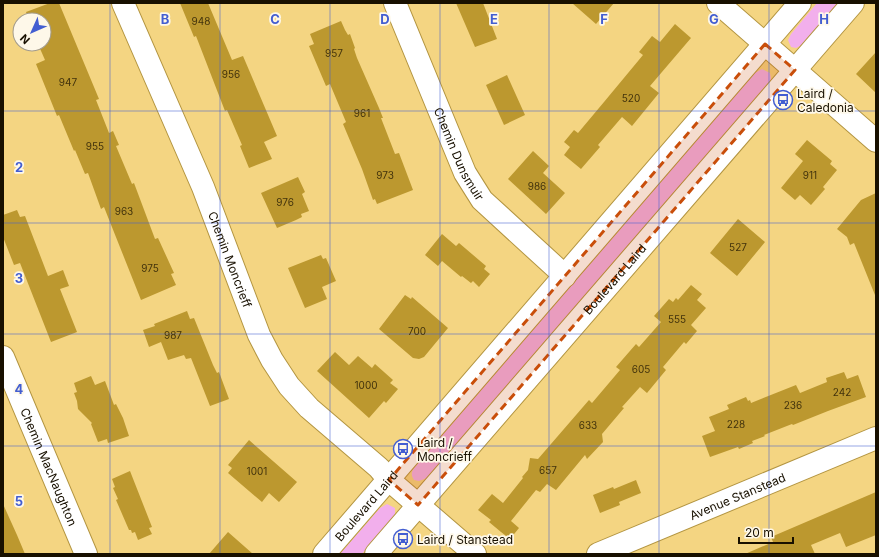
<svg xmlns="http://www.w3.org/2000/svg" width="879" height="557" viewBox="0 0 879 557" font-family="Inter,sans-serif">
	<rect width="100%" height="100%" fill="#f4d582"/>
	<!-- green -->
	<path fill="#f2afec" d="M817,3h22l-35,41 -8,4 -5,-1 -3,-7 3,-6z
		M762,69l8,4 1,6 -1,3 -343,396 -8,3 -5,-1c-3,-5 -3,-7 0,-12l341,-395z
		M387,504l8,4v6l-1,3 -32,37h-22l40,-46z"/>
	<!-- building -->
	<path fill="#bc982f" d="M50,3h9l40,96 -3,1 13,33 4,-2 6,14 -3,1 16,38 2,-1 21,56 3,-1 16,35 -3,1 5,11 -35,15 -37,-93 -3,2 -13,-36 -3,1 -10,-24 -1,1 -15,-36 -2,1 -21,-52 9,-4 -7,-16h6v-24h-15l-3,-8z
		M180,3h28l24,57 11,-4 34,80 -13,6 8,17 -23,9 -9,-22 2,-1 -15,-35 -2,1 -29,-75 -2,1z
		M456,3h27l14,36 -22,8z
		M572,3h42l-18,21z
		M341,21l4,9 3,5 2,-1 5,14 -1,1 3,9 22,50 4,10h-2l14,36 4,-1 14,37 -36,14 -2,-5 -2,1 -11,-31 -19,-45 3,-2 -16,-38 -4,2 -17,-40 5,-2 -4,-10z
		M675,24l16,14 -41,48 9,7 -27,33 -10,-9 -24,28 2,2 -19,22 -17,-14 6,-8 -6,-5 10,-12 4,3 26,-31 39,-47 -4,-3 13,-16 8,6z
		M876,52v41l-20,-19z
		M507,75l18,40 -21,10 -18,-40z
		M807,140l25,21 -2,3 7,6 -14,17 2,2 -14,16 -11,-10 -5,5 -14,-12 22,-27 -8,-7z
		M533,151l16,15 -6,7 22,20 -19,21 -38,-35z
		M298,177l7,15 -3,2 7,17 -8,3 1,3 -6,3 -19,8 -16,-35z
		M876,193v102h-1l-21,-52 -4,2 -3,-8 -10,-8 24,-29z
		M17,210l3,7 5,-1 23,60 15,-6 6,16 -9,3 17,43 -26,10 -31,-79 -6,2 -11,-28v-22z
		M738,219l27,23 -28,34 -27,-23z
		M442,234l14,12 3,-3 27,23 -2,3 6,5 -11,13 -6,-6 -2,2 -9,-7 -1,1 -19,-16 -4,5 -13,-11z
		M321,255l2,4 3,-1 10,23 -14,6 5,12 -22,9 -17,-40z
		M691,285l11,9 -5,6 9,8 -15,17 6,6 -11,13 -2,-2 -21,25 3,3 -19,23 -7,-6 -18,20 2,1 -22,26 1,8 -16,17 -2,-4 -29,35 -9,-6 -7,8 -4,-2 -25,31 8,7 -9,11 -9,-7 -12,-10 2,-2 -13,-10 14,-16 11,9 20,-25 -1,-1 6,-7 2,-12 8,1 51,-59 3,3 28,-33 -4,-3 20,-23 3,3 22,-25 -7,-6 15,-17 4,3 3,-4 2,2z
		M405,295l6,4 1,-2 36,31 -24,29 -5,2 -6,-1 -34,-29z
		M187,311l3,8 4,-1 19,47 4,8 2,-1 10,27 -19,7 -19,-48 -5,1 -2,-4 -16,5 -7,-18 -12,5 -6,-17 12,-4 -1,-2z
		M335,352l14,13 9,-9 14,12 3,-4 18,16 -3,3 8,6 -12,14 -2,-2 -15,17 -52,-47z
		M844,372l3,7 11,-4 8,22 -38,14 -35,14 -1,-1 -28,11 1,1 -13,5 1,2 -14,6 -1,-2 -28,10 -8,-21 13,-5 -6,-14 20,-8 -2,-4 19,-8 2,4 2,-1 1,3 45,-18 4,8 27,-11 -1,-4z
		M91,376l4,9 10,-4 9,24 2,-1 7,14 6,18 -21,7 -1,-4 -9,3 -7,-18 1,-1 -14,-14 -1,-8 -3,-8 3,-1 -3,-9z
		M249,440l48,42 -18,20 -10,-9 -7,9 -34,-29 4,-5 -4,-3z
		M130,471l22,56 -3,1 3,6 -14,6 -3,-8 -3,1 -1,-3h-2l-13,-30 2,-1 -5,-11 2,-1 -3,-8z
		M636,480l5,13 -22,9 1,3 -20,8 -7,-18 20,-8 1,2z
		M876,492v43l-30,12 -6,-14 -29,12 4,9h-70l28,-12 -2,-5z
		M3,504l14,31 8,19h-22z
		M228,532l25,22h-44z"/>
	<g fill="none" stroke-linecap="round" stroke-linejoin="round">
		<defs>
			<g id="minor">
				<path id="s1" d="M123,3l80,184 56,148 13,25 17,26 20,22 70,60 10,12 86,74"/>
				<path id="s2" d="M395,3l70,170 17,27 83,76"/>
				<path d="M718,3l158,138"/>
				<path id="s3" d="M3,357l83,197"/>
				<path id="s4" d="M324,554l476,-551"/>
				<path id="s5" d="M376,554l477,-551"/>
				<path id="s6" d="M598,554l278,-116"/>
			</g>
		</defs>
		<!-- minor casing -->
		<use href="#minor" stroke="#b39541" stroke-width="24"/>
		<!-- minor -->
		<use href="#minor" stroke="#fff" stroke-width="22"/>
	</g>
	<!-- marked area -->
	<path fill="#c94e0a" fill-opacity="0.2" stroke="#c94e0a" stroke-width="3" stroke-dasharray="8 5" stroke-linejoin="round" d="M765,44l30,26 -377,435 -29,-25z"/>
	<!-- grid -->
	<path fill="none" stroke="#435ed1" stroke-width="1" stroke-opacity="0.55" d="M110,3v551M220,3v551M330,3v551M440,3v551M549,3v551M659,3v551M769,3v551M3,111h873M3,223h873M3,334h873M3,446h873"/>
	<!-- icons -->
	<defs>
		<symbol id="bus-ring" viewBox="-11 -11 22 22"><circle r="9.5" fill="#fef8e9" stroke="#435ed1" stroke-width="1.5"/><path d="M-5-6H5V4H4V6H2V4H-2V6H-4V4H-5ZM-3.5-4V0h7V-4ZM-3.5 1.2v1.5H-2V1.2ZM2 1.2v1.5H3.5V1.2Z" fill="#435ed1"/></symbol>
	</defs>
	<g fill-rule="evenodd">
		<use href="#bus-ring" x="772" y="89" width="22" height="22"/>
		<use href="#bus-ring" x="392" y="438" width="22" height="22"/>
		<use href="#bus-ring" x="392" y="528" width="22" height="22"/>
	</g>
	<g text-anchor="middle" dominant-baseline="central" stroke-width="3.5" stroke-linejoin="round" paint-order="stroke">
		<!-- number labels -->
		<g font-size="10" fill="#41320c">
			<text x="201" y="21">948</text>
			<text x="334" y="53">957</text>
			<text x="231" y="74">956</text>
			<text x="68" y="82">947</text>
			<text x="631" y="98">520</text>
			<text x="362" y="113">961</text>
			<text x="95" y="146">955</text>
			<text x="385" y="175">973</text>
			<text x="810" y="175">911</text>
			<text x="537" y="186">986</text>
			<text x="285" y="202">976</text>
			<text x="124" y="211">963</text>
			<text x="738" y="247">527</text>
			<text x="150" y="268">975</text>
			<text x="677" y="319">555</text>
			<text x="417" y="331">700</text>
			<text x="173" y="335">987</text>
			<text x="641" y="369">605</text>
			<text x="366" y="385">1000</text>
			<text x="842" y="392">242</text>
			<text x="793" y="405">236</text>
			<text x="736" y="424">228</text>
			<text x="588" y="425">633</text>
			<text x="548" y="470">657</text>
			<text x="257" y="471">1001</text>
		</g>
		<!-- poi labels -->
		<g font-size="12" fill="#181000" stroke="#fef8e9" text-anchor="start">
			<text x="797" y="93">Laird /<tspan x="797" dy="14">Caledonia</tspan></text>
			<text x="417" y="442">Laird /<tspan x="417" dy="14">Moncrieff</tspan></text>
			<text x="417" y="539">Laird / Stanstead</text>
		</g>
		<!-- street labels -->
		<g font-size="12" fill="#181000" stroke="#fef8e9">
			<text stroke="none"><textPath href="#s2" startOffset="164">Chemin Dunsmuir</textPath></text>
			<text stroke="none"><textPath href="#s1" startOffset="278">Chemin Moncrieff</textPath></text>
			<text stroke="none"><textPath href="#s5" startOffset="364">Boulevard Laird</textPath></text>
			<text stroke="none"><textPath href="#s3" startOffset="119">Chemin MacNaughton</textPath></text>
			<text stroke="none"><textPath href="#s6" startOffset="151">Avenue Stanstead</textPath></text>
			<text stroke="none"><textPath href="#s4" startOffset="64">Boulevard Laird</textPath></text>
		</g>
	</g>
	<g font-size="13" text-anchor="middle" font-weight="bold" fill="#435ed1" stroke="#fef8e9" stroke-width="3.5" stroke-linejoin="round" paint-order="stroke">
		<text x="165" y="24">B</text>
		<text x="275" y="24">C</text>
		<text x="385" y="24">D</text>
		<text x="494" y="24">E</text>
		<text x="604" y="24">F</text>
		<text x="714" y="24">G</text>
		<text x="824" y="24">H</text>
		<text x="19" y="172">2</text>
		<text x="19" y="283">3</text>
		<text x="19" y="394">4</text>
		<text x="19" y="506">5</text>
	</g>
	<!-- border -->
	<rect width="879" height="557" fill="none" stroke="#181000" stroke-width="8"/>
	<!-- north arrow -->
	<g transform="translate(32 32) rotate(225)"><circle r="19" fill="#fef8e9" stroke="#a29b8c"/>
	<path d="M0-3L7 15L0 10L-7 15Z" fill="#435ed1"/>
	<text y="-6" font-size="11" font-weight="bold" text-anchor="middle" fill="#181000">N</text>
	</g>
	<!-- scale -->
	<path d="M739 537v6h54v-6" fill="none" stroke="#181000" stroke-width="2"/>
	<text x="745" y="537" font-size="12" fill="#181000" stroke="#fef8e9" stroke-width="3" paint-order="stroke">20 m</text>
</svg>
